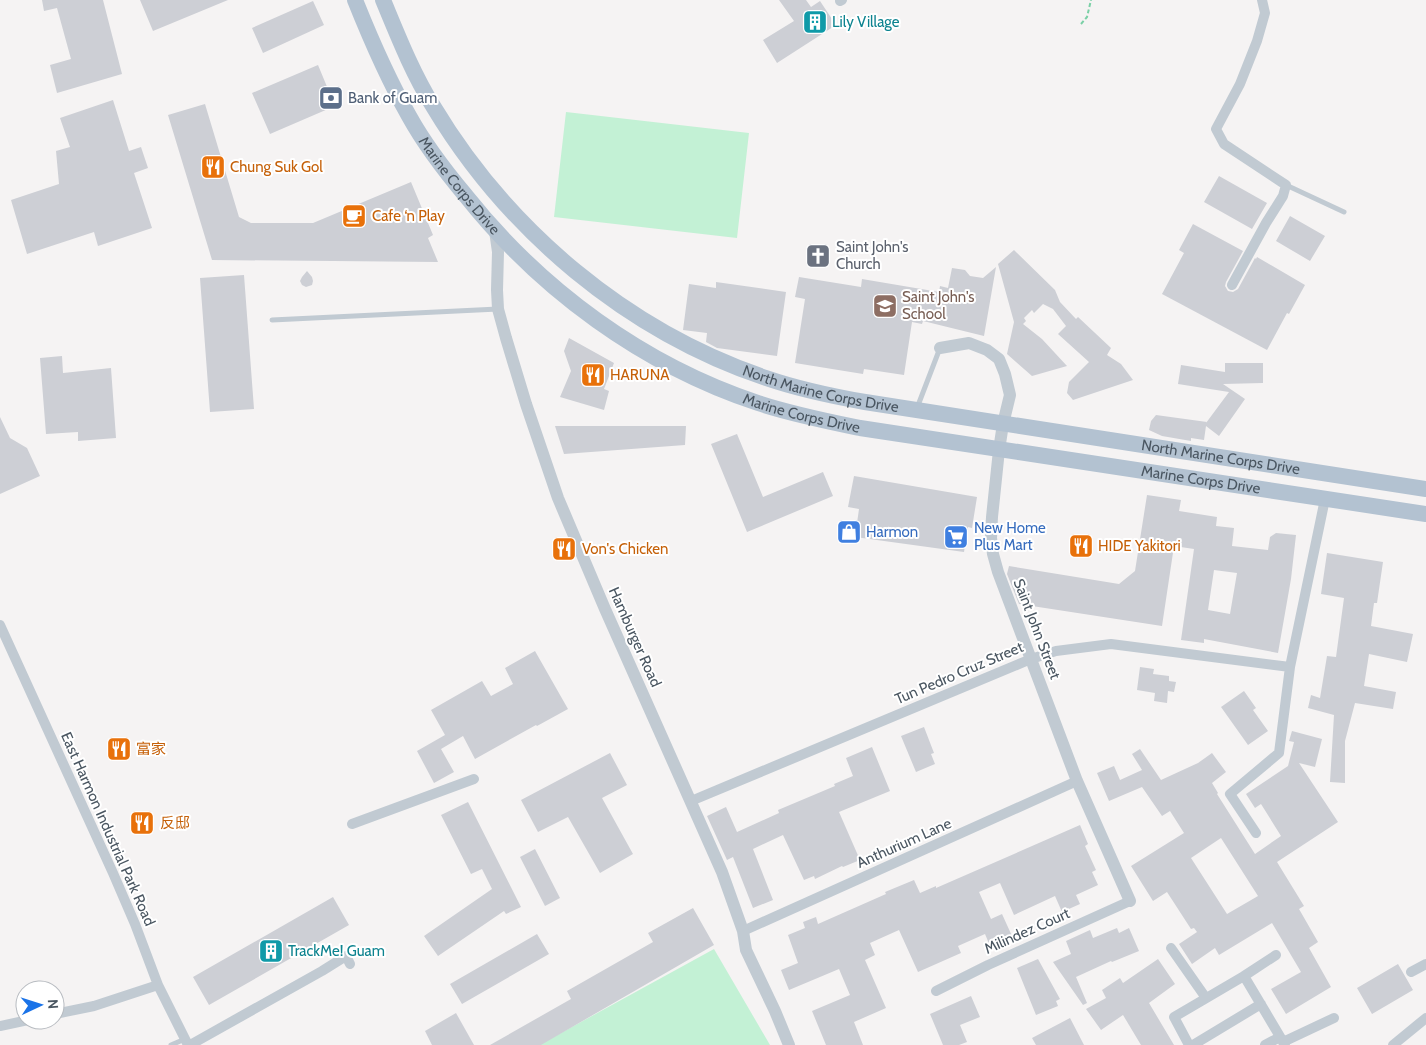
<svg xmlns="http://www.w3.org/2000/svg" width="1426" height="1045" viewBox="0 0 1426 1045" font-family="Cabin,'Noto Sans SC',sans-serif">
	<rect width="100%" height="100%" fill="#f5f3f3"/>
	<!-- green -->
	<path fill="#c3f1d5" d="M566,112l183,21 -12,105 -183,-21z
		M714,949l56,96h-231z"/>
	<!-- building -->
	<path fill="#cdcfd5" fill-rule="evenodd" d="M42,0h61l19,74 -65,19 -7,-28 21,-6 -14,-51 -13,3z
		M140,0h88l-75,31z
		M779,0h27l5,7 9,-6 16,24 -59,38 -14,-23 31,-19z
		M313,1l11,24 -61,28 -11,-25z
		M318,65l17,41 -65,28 -18,-41z
		M113,100l16,51 12,-4 7,21 -14,5 18,55 -54,18 -4,-14 -67,22 -16,-54 48,-16 -3,-33 14,-4 -10,-29z
		M205,104l34,113 12,6h62l98,-41 22,53 -5,3 10,24 -226,-2 -44,-145z
		M1219,176l48,27 -15,26 -48,-27z
		M1290,216l35,20 -15,25 -34,-20z
		M1193,224l50,27 -17,31 -1,4 3,5 5,1 5,-3 17,-31 1,1 1,-2 48,28 -16,29 -2,-1 -20,37 -105,-56 22,-41 -5,-3z
		M1014,250l41,40 5,12 16,17 2,-2 33,31 -4,7 14,9 12,16 -60,20 -6,-7 2,-11 20,-20 -31,-28 8,-8 -13,-17 -10,-5 -9,9 -2,-3 -8,8 2,3 -3,3 19,15 25,27 -35,10 -25,-22 7,-32 -16,-58z
		M996,267l-12,69 -61,-15 -1,3 -10,-2 -8,53 -40,-6 -1,5 -68,-11 10,-64 -10,-2 4,-20 62,10 1,-8 77,13 1,-6 8,2 4,-20 13,2 5,6 13,2z
		M307,271l5,6 1,4 -1,4 -6,2 -4,-2 -2,-4 2,-4z
		M244,275l10,134 -44,3 -10,-134z
		M716,282l70,10 -9,64 -60,-8 -11,-6 1,-9 -24,-3 6,-46 27,4z
		M569,338l45,25 -10,26 5,2 -5,19 -44,-13 11,-26 -7,-20z
		M62,356l1,17 48,-5 5,70 -38,3v-9l-32,2 -6,-76z
		M1225,363h38v20l-40,1 22,15 -26,37 -13,-10 -2,14 -13,-2v3l-29,-5 -13,-6 2,-9 5,-6 51,7 -1,1 23,-31 -51,-8 3,-19 44,7z
		M0,417l10,21 17,10 13,28 -40,18z
		M555,426h131l-1,19 -121,9z
		M737,434l26,63 60,-25 10,24 -86,36 -36,-88z
		M854,476l123,21 -5,31 -4,-1 -4,25 -109,-15 4,-28 -11,-2z
		M1147,495l34,5 -2,11 38,6 -1,9 18,2 -2,18 36,4 2,-13 6,-4 20,2 -5,44 -13,74 -74,-14v4l-23,-3 13,-91 -20,-3 -12,80 -143,-22 -12,-30 2,-8 110,18 16,-13zM1214,570l23,3 -7,41 -22,-4z
		M1327,553l56,9 -6,41h-3l-3,23 42,8 -6,28 -38,-8 -5,32 32,6 -3,17 -38,-6 -10,38v42l-15,-1 4,-67 -26,-7 3,-13 9,3 7,-42 9,1 8,-59 -23,-4z
		M535,651l33,58 -31,17 -1,-1 -61,34 -12,-23 -22,13 13,23 -20,11 -17,-32 28,-16 -14,-25 51,-29 9,15 22,-12 -8,-16z
		M1140,667l14,2 -1,5 16,2v5l7,1 -2,10 -6,-1 -1,12 -13,-2 1,-8 -18,-3z
		M1244,691l12,17 -3,2 15,21 -20,14 -27,-38z
		M924,727l10,26 -3,1 4,10 -19,8 -15,-36z
		M1292,731l30,8 -7,28 -16,-4 39,59 -61,40 27,44 -5,3 19,33 -9,6 22,39 -45,27 -15,-25 30,-17 -29,-49 -53,32 -4,-7 -23,16 -13,-20 18,-12 -3,-4 -3,1 -24,-37 -14,9 -22,-35 53,-33 -14,-22 -8,5 -20,-29 -33,14 -12,-28 17,-7 6,14 22,-10 -10,-16 8,-5 21,31 37,-17 14,-10 14,19 -14,11 6,10 -1,1 38,60 26,-18 -20,-32 -6,4 -9,-14 42,-28 6,-24 -5,-1zM1221,838l37,58 -31,18 -36,-56z
		M872,747l18,44 -51,21 21,48 -17,7 -1,-1 -27,13 -1,-3 -10,4 -21,-45 -30,14 20,51 -20,8 -20,-51 -6,3 -20,-44 19,-9 11,25 42,-19 -1,-3 57,-24 -1,-2 19,-8 -7,-18z
		M610,753l17,32 -25,13 31,56 -33,19 -32,-56 -30,15 -17,-32z
		M468,802l53,105 -15,7 -2,-3 -66,45 -14,-20 68,-47 -10,-20 -11,5 -30,-59z
		M1080,825l8,19 -3,2 11,24 -4,2 6,13 -22,10 4,9 -18,8 -7,-16 -41,19 -14,-32 -21,9 12,27 11,-5 10,22 -22,10 -5,-12 -27,12 3,7 -43,19 -19,-42 -29,13 5,12 -10,5 21,48 -32,14 9,23h-37l-14,-34 38,-16 -11,-26 -50,21 -8,-20 17,-7 -10,-28 17,-7 -2,-6 13,-5 2,7 68,-30 -1,-2 29,-12 6,13 16,-7v2z
		M535,849l25,49 -15,8 -25,-49z
		M333,897l16,28 -140,80 -16,-28z
		M693,908l21,37 -173,100h-51l81,-46 -4,-8 86,-49 -5,-9z
		M1117,928l2,5 10,-5 10,23 -27,11 -1,-1 -35,16 11,26 -4,2 -30,-43 18,-8 -5,-13 24,-11 3,8z
		M537,934l12,20 -87,50 -12,-20z
		M1038,959l22,40 -4,2 2,5 -22,9 -19,-47z
		M1158,959l17,25 -26,19 25,42h-33l-18,-30 -22,15 -15,-21 20,-11 -4,-8 18,-12 3,5z
		M1398,964l15,26 -41,24 -15,-26z
		M971,996l9,21 -20,8 7,17 -8,3h-16l-13,-31z
		M456,1013l18,32h-42l-7,-14z
		M1070,1018l14,27h-48l-4,-7z"/>
	<g fill="none" stroke-linecap="round" stroke-linejoin="round">
		<!-- path -->
		<path stroke="#7ad0a6" stroke-width="2" stroke-dasharray="4 2.5" stroke-linecap="butt" d="M1081,24l6,-7 4,-17"/>
		<!-- service -->
		<path stroke="#c1cad2" stroke-width="5" d="M1286,185l58,27
			M272,320l226,-11
			M917,408l23,-60
			M171,1045l14,-6"/>
		<!-- minor -->
		<path stroke="#c1cad2" stroke-width="10" d="M840,1l2,-1
			M1232,285l34,-62 17,-27 3,-11 -62,-41 -8,-15 24,-45 17,-43 8,-28 -3,-13
			M0,625l113,248 22,51 23,61 30,60
			M691,801l340,-142 25,-8 55,-7 179,23
			M352,824l122,-45
			M1256,833l-26,-39 49,-41 11,-86 35,-168
			M743,931l334,-150
			M1171,948l35,50
			M1411,972l15,-8
			M1244,976l32,-21
			M936,991l52,-26 142,-64
			M55,1014l39,-8 64,-21
			M0,1026l28,-6
			M1283,1042l51,-24
			M190,1045l132,-74 24,-15 4,8
			M1189,1045l-15,-28 70,-41 41,69
			M1193,1045l68,-41
			M1265,1045l15,-8
			M1393,1045l33,-27"/>
		<!-- tertiary -->
		<path stroke="#c1cad2" stroke-width="12" d="M495,231l3,21 -1,38 1,19 8,29 20,66 32,94 47,111 117,263 21,59 3,19 29,61 14,34
			M940,348l29,-5 18,7 12,9 6,15 5,21 -7,29 -4,26 -7,67 -1,21 2,16 5,18 79,209 53,120"/>
		<!-- primary -->
		<g stroke="#b3c2d1" stroke-width="16">
			<path id="s1" d="M355,0c16,40 33,79 54,116 16,29 36,55 57,80 75,94 177,169 292,207 33,11 68,18 102,25l566,86"/>
			<path id="s2" d="M383,0c15,36 29,72 50,106 75,125 194,225 333,272 32,11 65,18 99,24l561,87"/>
		</g>
	</g>
	<!-- icons -->
	<defs>
		<symbol id="building-square" viewBox="-11 -11 22 22"><rect x="-9" y="-9" width="18" height="18" rx="4" fill="#0f9aa8" stroke="#fff"/><path d="M-4-6H4V6H1V3H-1V6H-4ZM-2.5-4.3h1.7v1.8h-1.7ZM.8-4.3h1.7v1.8H.8ZM-2.5-1h1.7V.8h-1.7ZM.8-1h1.7V.8H.8Z" fill="#fff"/></symbol>
		<symbol id="bank-square" viewBox="-11 -11 22 22"><rect x="-9" y="-9" width="18" height="18" rx="4" fill="#5c6f8a" stroke="#fff"/><path d="M-6-4H6V4H-6ZM0-2.3a2.3 2.3 0 1 0 0 4.6a2.3 2.3 0 1 0 0-4.6Z" fill="#fff"/></symbol>
		<symbol id="restaurant-square" viewBox="-11 -11 22 22"><rect x="-9" y="-9" width="18" height="18" rx="4" fill="#e8710a" stroke="#fff"/><path d="M-5-6h1v4h1v-4h1v4h1v-4h1v5L-1.5 .5V6h-2V.5L-5-1ZM5-6V6H3V1.5H1.5Q1.5-4 5-6Z" fill="#fff"/></symbol>
		<symbol id="cafe-square" viewBox="-11 -11 22 22"><rect x="-9" y="-9" width="18" height="18" rx="4" fill="#e8710a" stroke="#fff"/><path d="M-5.5-4.5H6V0H3Q3 3.5 0 3.5H-2.5Q-5.5 3.5-5.5 0ZM3-3.2v2h1.7v-2ZM-6 4.5H4V6H-6Z" fill="#fff"/></symbol>
		<symbol id="church-square" viewBox="-11 -11 22 22"><rect x="-9" y="-9" width="18" height="18" rx="4" fill="#6b7280" stroke="#fff"/><path d="M-1.2-6h2.4v3.5h3.3v2.4h-3.3V6h-2.4V-.1h-3.3v-2.4h3.3Z" fill="#fff"/></symbol>
		<symbol id="school-square" viewBox="-11 -11 22 22"><rect x="-9" y="-9" width="18" height="18" rx="4" fill="#8d6e63" stroke="#fff"/><path d="M0-5L7-2L0 1L-7-2ZM-4 1L0 2.5L4 1V4Q0 6-4 4Z" fill="#fff"/></symbol>
		<symbol id="shop-square" viewBox="-11 -11 22 22"><rect x="-9" y="-9" width="18" height="18" rx="4" fill="#3f7fe0" stroke="#fff"/><path d="M-5-2.5h2.3a2.7 3.5 0 0 1 5.4 0H5L5.5 6h-11ZM-1.5-2.5h3a1.5 2.3 0 0 0-3 0Z" fill="#fff"/></symbol>
		<symbol id="supermarket-square" viewBox="-11 -11 22 22"><rect x="-9" y="-9" width="18" height="18" rx="4" fill="#3f7fe0" stroke="#fff"/><path d="M-6-5.5h2.5l.6 2H6L4.5 2H-2.5L-4.4-4H-6ZM-1.5 3.2a1.3 1.3 0 1 0 .1 0ZM3 3.2a1.3 1.3 0 1 0 .1 0Z" fill="#fff"/></symbol>
	</defs>
	<g fill-rule="evenodd">
		<use href="#building-square" x="801" y="8" width="28" height="28"/>
		<use href="#bank-square" x="317" y="84" width="28" height="28"/>
		<use href="#restaurant-square" x="199" y="153" width="28" height="28"/>
		<use href="#cafe-square" x="340" y="202" width="28" height="28"/>
		<use href="#church-square" x="804" y="242" width="28" height="28"/>
		<use href="#school-square" x="871" y="292" width="28" height="28"/>
		<use href="#restaurant-square" x="579" y="361" width="28" height="28"/>
		<use href="#shop-square" x="835" y="518" width="28" height="28"/>
		<use href="#supermarket-square" x="942" y="523" width="28" height="28"/>
		<use href="#restaurant-square" x="1067" y="532" width="28" height="28"/>
		<use href="#restaurant-square" x="550" y="535" width="28" height="28"/>
		<use href="#restaurant-square" x="105" y="735" width="28" height="28"/>
		<use href="#restaurant-square" x="128" y="809" width="28" height="28"/>
		<use href="#building-square" x="257" y="937" width="28" height="28"/>
	</g>
	<g text-anchor="middle" dominant-baseline="central" stroke-width="4" stroke-linejoin="round" paint-order="stroke">
		<!-- culture labels -->
		<g font-size="15" fill="#0d838f" stroke="#fff" text-anchor="start">
			<text x="832" y="22">Lily Village</text>
			<text x="288" y="951">TrackMe! Guam</text>
		</g>
		<!-- service labels -->
		<g font-size="15" fill="#4e5e75" stroke="#fff" text-anchor="start">
			<text x="348" y="98">Bank of Guam</text>
		</g>
		<!-- food labels -->
		<g font-size="15" fill="#c56008" stroke="#fff" text-anchor="start">
			<text x="230" y="167">Chung Suk Gol</text>
			<text x="372" y="216">Cafe ‘n Play</text>
			<text x="610" y="375">HARUNA</text>
			<text x="1098" y="546">HIDE Yakitori</text>
			<text x="582" y="549">Von's Chicken</text>
			<text x="136" y="749">富家</text>
			<text x="160" y="823">反邸</text>
		</g>
		<!-- street labels -->
		<g font-size="15" fill="#4a5661" stroke="#fff">
			<text stroke="none"><textPath href="#s1" startOffset="214">Marine Corps Drive</textPath></text>
			<text stroke="none"><textPath href="#s2" startOffset="612">North Marine Corps Drive</textPath></text>
			<text stroke="none"><textPath href="#s1" startOffset="634">Marine Corps Drive</textPath></text>
			<text stroke="none"><textPath href="#s2" startOffset="1018">North Marine Corps Drive</textPath></text>
			<text stroke="none"><textPath href="#s1" startOffset="1039">Marine Corps Drive</textPath></text>
			<text transform="translate(1037 629) rotate(69)">Saint John Street</text>
			<text transform="translate(635 637) rotate(66)">Hamburger Road</text>
			<text transform="translate(959 673) rotate(-23)">Tun Pedro Cruz Street</text>
			<text transform="translate(108 829) rotate(66)">East Harmon Industrial Park Road</text>
			<text transform="translate(904 843) rotate(-24)">Anthurium Lane</text>
			<text transform="translate(1027 931) rotate(-24)">Milindez Court</text>
		</g>
		<!-- worship labels -->
		<g font-size="15" fill="#5b616d" stroke="#fff" text-anchor="start">
			<text x="836" y="247">Saint John's<tspan x="836" dy="17">Church</tspan></text>
		</g>
		<!-- education labels -->
		<g font-size="15" fill="#785e54" stroke="#fff" text-anchor="start">
			<text x="902" y="297">Saint John's<tspan x="902" dy="17">School</tspan></text>
		</g>
		<!-- shop labels -->
		<g font-size="15" fill="#366cbe" stroke="#fff" text-anchor="start">
			<text x="974" y="528">New Home<tspan x="974" dy="17">Plus Mart</tspan></text>
			<text x="866" y="532">Harmon</text>
		</g>
	</g>
	<!-- north arrow -->
	<g transform="translate(40 1005) rotate(86)"><circle r="24" fill="#ffffff" stroke="#b7bbc0"/>
	<path d="M0-4L9 19L0 12L-9 19Z" fill="#1a73e8"/>
	<text y="-8" font-size="14" font-weight="bold" text-anchor="middle" fill="#4a5661">N</text>
	</g>
</svg>
